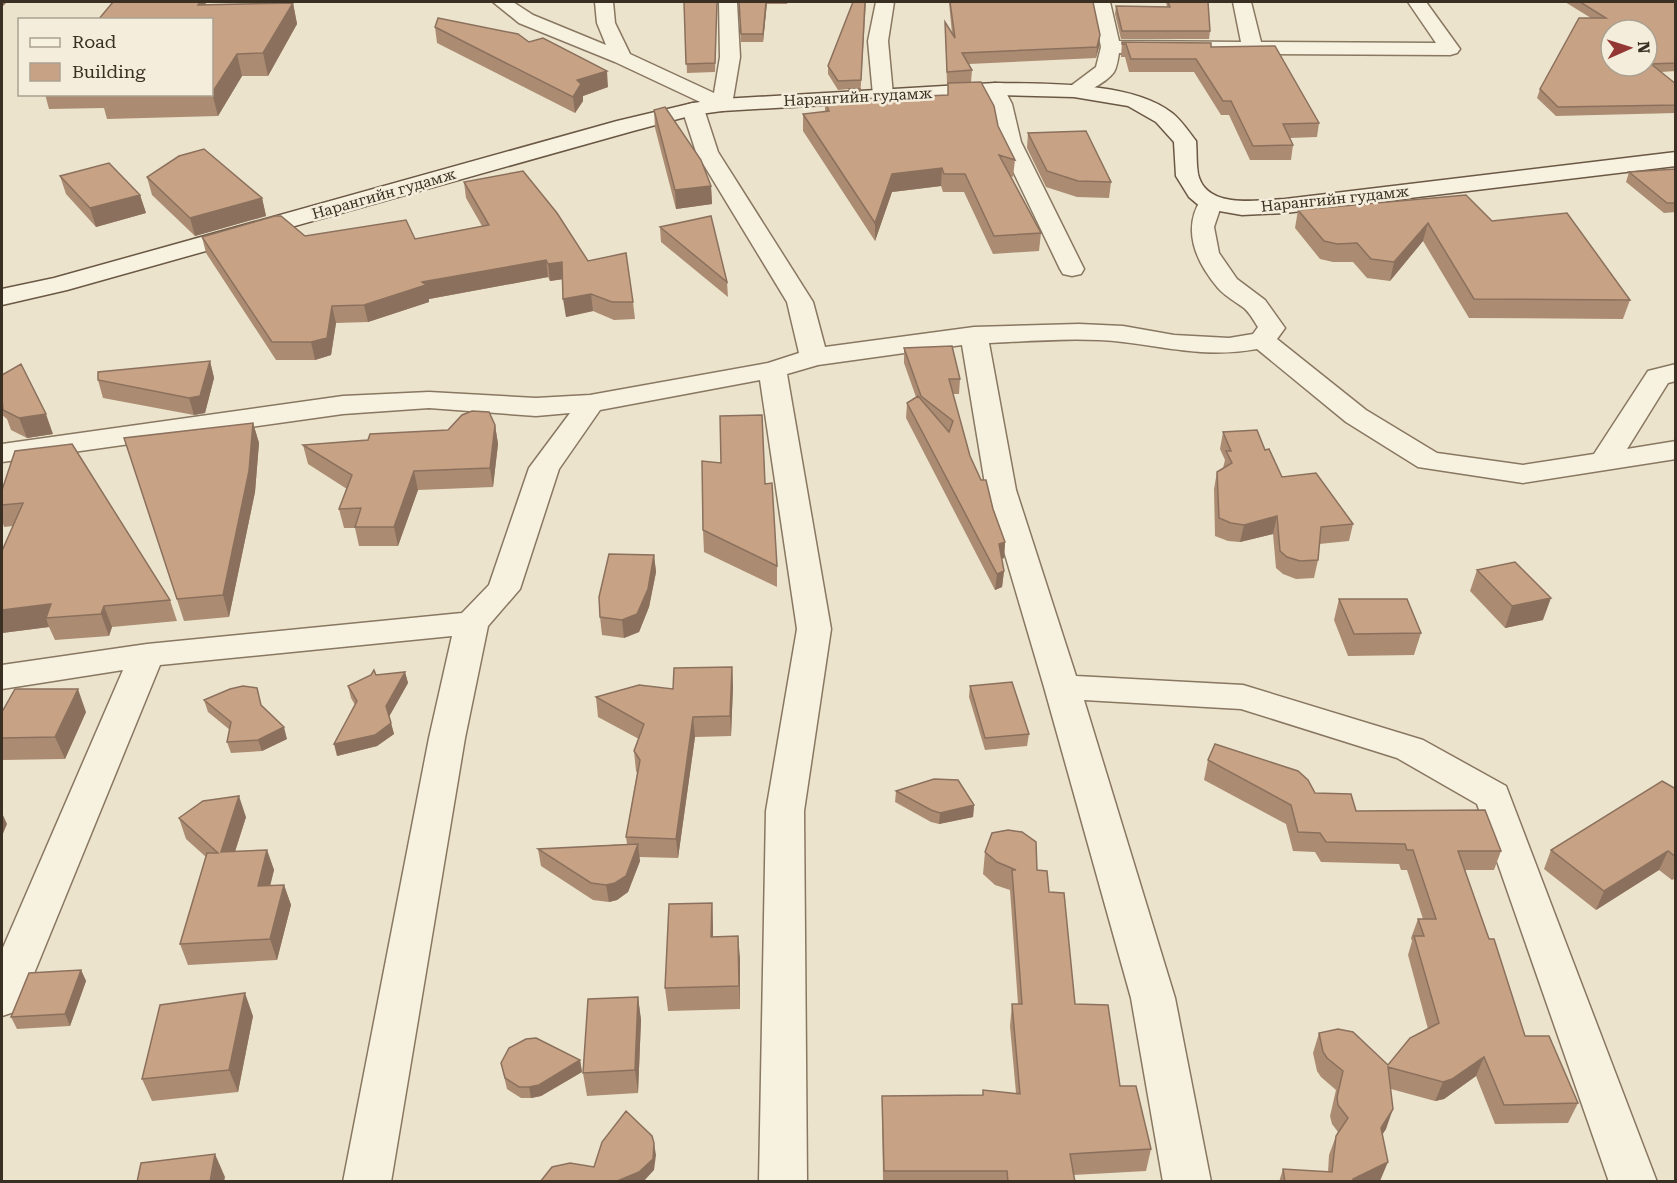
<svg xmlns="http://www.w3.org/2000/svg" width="1677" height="1183" viewBox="0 0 1677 1183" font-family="'Roboto Serif',serif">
	<rect width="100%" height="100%" fill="#ece3cc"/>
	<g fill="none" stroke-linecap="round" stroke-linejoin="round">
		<defs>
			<path id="minor" d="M493,2h20l20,13 73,30 -9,-22 -2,-21h18l2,21 15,31 84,39 6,-36 -1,-55h18l3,55 -8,48 -3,4 -7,2 -7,-2 -100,-47 -96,-39z
				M876,2h18l-6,39 5,54 -3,4 -7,2 -7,-2 -3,-4 -5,-54z
				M1092,2h18l9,39 122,1 -8,-40h18l10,40 175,1 -28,-41h18l34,47 -3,4 -7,2 -331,-2c-1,6 -2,14 -5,19 -8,11 -35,26 -47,23l-3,-4 32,-24 5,-20z
				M995,83l7,2 10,19 9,38 63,127 -3,5 -9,2 -9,-2 -3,-5 -61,-127 -7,-38 -7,-15 3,-4z
				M693,103l7,2 4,4 14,43 95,150 12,45 149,-20 105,-3 44,2 51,9 55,3 24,-4 5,-7c-4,-6 -8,-14 -14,-19 -8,-6 -19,-12 -26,-20 -22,-26 -37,-59 -16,-90l8,-2 8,2 4,5 -8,24 5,26 18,26 28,21 20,28 -8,11 89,71 71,43 86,12 71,-11 54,-83 28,-7v17l-8,2 -41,66 49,-8v18l-153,24 -105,-16 -72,-45 -89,-73c-51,9 -84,-1 -134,-7 -44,-5 -90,-1 -134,1l27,147 60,186 167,9 180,55 83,46 151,396h-48l-132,-378 -80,-46 -156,-49 -157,-9 91,298 36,184h-48l-32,-184 -87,-311 -58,-197 -24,-145 -144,20 -31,9 44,255 -27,182 3,371h-48l7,-371 31,-182 -37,-249 -160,30 -41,59 -39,120 -32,37 -23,112 -74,444h-48l86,-444 23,-102 -292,29 -136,333 -7,13 -15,5v-66l121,-280 -121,19v-24l145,-21 315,-31 27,-28 40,-117 41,-55 -34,3 -107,-8 -86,6 -341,48v-18l341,-48 86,-4 107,6 54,-3 178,-32 31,-10 -12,-51 -91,-150 -14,-43 4,-4z"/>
			<path id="secondary" d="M995,83c49,1 137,-2 177,30 9,7 17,19 24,28 1,11 0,22 2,33 8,36 61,26 87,25l391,-47v14l-391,47 -43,2 -40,-7 -13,-11 -13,-21 -2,-34 -18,-20 -28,-16 -54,-9 -79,-2 -273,16 -29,4 -60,16 -566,159 -65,15v-16l52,-11 563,-157 76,-18 29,-4z"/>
		</defs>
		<!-- minor casing -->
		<use href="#minor" stroke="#887761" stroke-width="3"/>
		<!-- secondary casing -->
		<use href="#secondary" stroke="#6a5844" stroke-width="3"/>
		<!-- minor -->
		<use href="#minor" fill="#f7f1df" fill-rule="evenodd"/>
		<!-- secondary -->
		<use href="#secondary" fill="#f7f1df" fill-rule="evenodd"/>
	</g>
	<!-- wall -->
	<path fill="#ab8b72" d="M113,2h92l1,2 87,-1 4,21 -29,52h-26l-24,40 -111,3 -3,-11 -55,1 -4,-15h167v-74z
		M684,2h33l-2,70 -28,1z
		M739,2h49l-1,2h-20l-4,38h-22z
		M866,2l-6,97 88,-4v-11h-1l-2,-62 7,12 -3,-32h144l6,45 -3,11 -127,6 3,6 -1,12 27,44 17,34 -2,17 -2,-1 30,57 -2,18 -46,3 -29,-62h-21l-2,-6 -49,6 -17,49 -72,-110v-17l22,-2v-11l24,-1v-11l-11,1 -10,-16v-8z
		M1166,2h42l2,29 -1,8h-88l-6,-25 1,-8 51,1z
		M1565,2h111v69l-15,1 15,12v29l-120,3 -19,-18 3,-9 51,-71z
		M435,27l94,15 79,45 -25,9v5l-8,12 -138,-70z
		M1122,42l89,5 108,76 -2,14 -27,1 3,7 -2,15h-41l-21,-45h-8l-27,-43h-65l-4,-15h-4z
		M654,110l57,76 1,18 -36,5 -21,-81z
		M1028,133l83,49 -2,16 -32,-1 -31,-10 -19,-39z
		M1676,169v43l-12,1 -38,-31 3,-10z
		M60,176l80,19 6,18 -50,14 -30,-33z
		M147,177l115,21 4,18 -71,20 -43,-41z
		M464,182l124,79 45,41 2,17 -21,1 -21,-9 -27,6 -3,-38 -13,2 -2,-4 -119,22v3l-61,20 -32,1 -5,32 -16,5h-39l-70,-107 -4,-16 103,-1 110,3 67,-13 -16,-28z
		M1298,210l194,11 138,79 -7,19 -154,-1 -46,-77 -33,40 -23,-3 -14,-16h-20l-13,-3 -25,-31z
		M660,227l67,55 1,15 -67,-55z
		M904,348l56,31 -1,15h-6l17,62 23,53 12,33 -1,16 -3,1 3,12 -2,16 -7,3 -89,-172 1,-15 9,-6 -12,-34z
		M210,361l4,17 -9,35 -11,2 -91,-17 -5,-18z
		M2,375l51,59 -26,4 -16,-8 -4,-11 -5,-4z
		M253,423l6,20 -4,49 -26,125 -45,4 -60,-183z
		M495,425l3,19 -5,43 -75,3 -20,56h-39l-4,-18h-11l-5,-19 8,-20 -39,-25 -5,-19 65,-5z
		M1223,432l42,18 17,27 71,47 -4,17 -30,3 -1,16 -4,18 -18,1 -13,-5 -7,-6 -3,-34 -33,8 -12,-1 -13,-5 -1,-47 3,-17 6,-4 2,-8 -5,-11z
		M15,451l155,149 7,21 -65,6 -3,9 -54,4 -6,-13 -47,6v-82l11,-25 -9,1 -2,-7v-30z
		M765,484l12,82v21l-73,-35 -1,-22z
		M654,555l2,17 -7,35 -10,25 -15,6 -22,-3 -2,-18z
		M1477,570l66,50 -38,8 -35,-37z
		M1339,599l82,34 -7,22 -66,1 -14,-36z
		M732,667l1,20 -2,49 -36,1 -17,121 -39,-1 1,4 -12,31 -11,8 -8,2 -16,-2 -52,-34 -3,-17 89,-5 -1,-7 11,-64 -1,-2 -2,-20 5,-12 -41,-22 -2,-20 77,-8z
		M405,672l3,11 -19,33 5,18 -17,12 -40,10 18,-51 -4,-7 -3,-12 28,-11z
		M970,686l59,48 -2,12 -42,4 -16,-53z
		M204,700l58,6 25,33 -25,12 -31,2 -4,-11 3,-12 -22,-18z
		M2,712h84l-21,47 -63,1z
		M1208,760l107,33 41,18 145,40 -7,19h-29l24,69 36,97 53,67 -10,20 -73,1 -19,-48 -32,23 -9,2 -44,-12 -5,40 -4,6 -2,46 -101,1 4,-13 45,3 1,-17 7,-19 2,-4 -6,-8 -2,-8 6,-26 -15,-13 -4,-6 -4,-18 6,-20 69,32 40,-36 -20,-74 4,-14 -1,-3 7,-19h5l-16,-49h-6l-2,-6 -78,-2 -6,-10 -22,-1 -7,-27 -82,-44z
		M1676,789v89l-4,2 -13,-10 -63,40 -52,-41 7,-19z
		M896,791l78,14 -1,12 -34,7 -8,-2 -36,-20z
		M246,817l-11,35 32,-2 7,20 -4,15h14l7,20 -14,55 -89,5 -8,-21 26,-87 -20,-18 -7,-21z
		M985,852l52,18 12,22 26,112 45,82 31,63 -5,22 -73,4 2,7h-192l-1,-86 101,-1 33,-2 -6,-67 2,-22h6l-8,-114 -15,-5 -12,-11z
		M712,903l1,34 27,21v51l-72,2 -3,-23z
		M81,970l5,11 -16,45 -53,3 -6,-12z
		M638,997l3,23 -3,73 -51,3 -4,-23z
		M253,1016l-15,76 -86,9 -10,-22z
		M580,1060l2,12 -41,24 -10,2h-10l-14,-9 -6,-26z"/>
	<!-- shaded-wall -->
	<path fill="#8b715d" d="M2,2h5l-5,5z
		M200,2h5l4,16 -11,-13z
		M766,2h1l-4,40v-8z
		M293,3l4,21 -29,52 -5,-23z
		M1100,35l-1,12 -3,11 1,-11z
		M237,54l5,22 -24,40 -6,-23z
		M607,71l1,16 -25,9v5l-8,12 -2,-16 4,-17z
		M942,168l-1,18 -49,6 -17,49v-18l17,-49z
		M711,186l1,18 -36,5 -1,-19z
		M140,195l6,18 -50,14 -6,-19z
		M262,198l4,18 -71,20 -5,-18z
		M1428,223l-5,18 -33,40 4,-19z
		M546,260l2,17 -119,22v3l-61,20 -4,-17 58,-23z
		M562,262l2,17 -14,2 -2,-17z
		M591,294l2,17 -27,6 -3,-18z
		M332,306l4,17 -5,32 -16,5 -4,-18z
		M210,361l4,17 -9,35 -11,2 -5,-17z
		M46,414l7,20 -26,4 -8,-20z
		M253,423l6,20 -4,49 -26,125 -6,-22z
		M495,425l3,19 -5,43 -3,-19z
		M414,471l4,19 -20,56 -4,-19z
		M1277,516l-4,18 -33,8 4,-17z
		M1005,542l-1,16 -6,2 1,-16z
		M654,555l2,17 -7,35 -10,25 -15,6 -2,-18z
		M1004,571l-2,16 -7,3 2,-16z
		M1551,598l-8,22 -38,8 7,-22z
		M51,604l-5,14 3,9 -47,6v-23z
		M104,606l8,21 -3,9 -8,-22z
		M732,667l1,20 -2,49 -1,-20z
		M405,672l3,11 -19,34 -3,-11z
		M78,689l8,23 -21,47 -10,-22z
		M693,717l2,20 -17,121 -2,-19z
		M391,723l3,11 -17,12 -40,10 -3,-12z
		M284,727l3,12 -25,12 -4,-11z
		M239,796l7,21 -18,56 -7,-21z
		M974,805l-1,12 -34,7 1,-11z
		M2,813l5,11 -5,12z
		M638,844l2,17 -12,31 -11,8 -8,2 -3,-17z
		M267,850l7,20 -9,37 -7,-21z
		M1668,851l-9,19 -63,40 8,-19z
		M284,885l7,20 -14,55 -7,-21z
		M712,903l1,23v34l-2,-23z
		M738,936l2,22v51l-1,-23z
		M81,970l5,11 -16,45 -5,-12z
		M245,993l8,23 -15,76 -9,-22z
		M638,997l3,23 -3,73 -3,-23z
		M1484,1057l-8,19 -32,23 -9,2 8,-19z
		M580,1060l2,12 -41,24 -10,2 -2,-11z
		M1393,1109l-7,20 -12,18 7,-19z
		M654,1143l2,12 -2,15 -11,12h-28z
		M215,1154l10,23 -1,5h-14z
		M1388,1162l-8,19 -28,1 1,-3z"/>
	<!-- building -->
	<path fill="#c7a285" stroke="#8b715d" stroke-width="1.5" fill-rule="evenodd" d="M113,2h87l-2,3 95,-2 -30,50 -26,1 -25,39v-73h-114z
		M684,2h33l-2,61 -29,1z
		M739,2h27l-3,32h-22z
		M853,2h12l-4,78 -23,1 -10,-15z
		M950,2h143l7,33 -3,12 -135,6 10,17 -25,2 -2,-50 10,16z
		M1168,2h40l2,29h-88l-6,-25 54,1z
		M1580,2h96v61l-25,1 25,20v21l-118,2 -18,-18 39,-71h27zM1611,30h36v36h-36z
		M438,18l80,16 11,8 14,-4 64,33 -30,9 4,4 -8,13 -138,-70z
		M1122,42l89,1v4l64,-1 44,77 -36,1 10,21 -40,1 -22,-45h-8l-27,-42h-65l-5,-15h-4z
		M981,82l13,24 4,20 17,34 -16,-5 42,78 -47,3 -29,-62h-21l-2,-6 -50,6 -17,49 -72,-109 26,-3 -4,-10 32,-1 -8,-11h11l-1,10 89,-4v-12z
		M101,94h44l-44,1z
		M665,107l36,53 10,26 -36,4 -21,-80z
		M1086,131l25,51 -33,-1 -31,-10 -19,-38z
		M204,149l58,49 -72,20 -43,-41 32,-21z
		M109,163l31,32 -50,13 -30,-32z
		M1676,169v34h-9l-38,-31z
		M523,171l34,42 31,48 38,-8 7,49h-21l-21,-8 -28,5 -1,-37 -14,2 -2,-4 -124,22 4,3 -62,20 -32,1 -5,32 -16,4h-39l-70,-105 73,-21h6l24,20 101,-16 9,19 74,-14 -25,-43z
		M1466,195l26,26 75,-8 63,87 -156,-1 -46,-76 -34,39 -23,-3 -14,-16 -20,1 -13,-3 -26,-31z
		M711,216l16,66 -67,-55z
		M952,346l8,33h-11l21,77 11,24h5l7,29 12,33 -6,2 5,27 -7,3 -90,-171 11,-7 31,36 4,-11 -32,-25 -17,-48z
		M210,361l-10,35 -11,2 -91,-18v-8z
		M21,364l25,50 -27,4 -16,-8 -1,-10v-25z
		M472,411l17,1 6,13 -5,43 -76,3 -20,56h-39l6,-19 -22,1 13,-34 -49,-30 65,-5 2,-6 78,-4 14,-15z
		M762,415l3,69 7,-1 5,83 -74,-36 -1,-69 19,2 -1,-47z
		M253,423l-4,48 -26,124 -46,4 -53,-161z
		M1257,430l8,20 4,-1 13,28 34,-4 37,51 -32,3 -3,33 -18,1 -13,-4 -7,-6 -3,-35 -33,9 -13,-2 -12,-5 -2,-46 15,-9 -6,-12h5l-8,-19z
		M72,444l98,156 -66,6 -3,8 -55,4 5,-14 -49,6v-59l21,-48 -21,2v-15l13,-39z
		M609,554l45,1 -6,34 -11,25 -15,6 -22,-3 -1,-20z
		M1515,562l36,36 -39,8 -35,-36z
		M1339,599h68l14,34 -67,1z
		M732,667l-2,49 -37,1 -17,122 -50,-2 14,-77 -6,-9 10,-27 -48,-27 43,-12 34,4 1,-21z
		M374,670l2,5 29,-3 -19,34 5,17 -16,12 -41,9 23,-43 -9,-15 23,-11z
		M1012,682l17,52 -44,4 -15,-52z
		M243,686l14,2 4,17 23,22 -26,13 -31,2 4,-20 -27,-22 26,-11z
		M15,689h63l-23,48 -53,1v-26z
		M1215,744l83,27 10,9 7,13 36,1 5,17 129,-1 16,41h-43l31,88h5l31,97h24l29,67 -74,2 -20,-48 -32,22 -9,3 -55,-15 5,42 -12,19 7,34 -35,17v3h-68l-2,-13 49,3 4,-36 12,-18 -10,-13 -1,-8 6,-26 -16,-13 -4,-6 -4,-19 19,-4 15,3 35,33 22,-27 29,-15 -25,-87h10l-6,-17h18l-23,-69h-6l-2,-6 -79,-2 -6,-9 -22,-1 -7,-27 -83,-45z
		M934,779l24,1 16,25 -34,8 -9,-3 -35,-19z
		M1662,781l14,8v68l-8,-6 -64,40 -53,-41z
		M239,796l-18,56 46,-2 -9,36 26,-1 -14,54 -90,5 27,-91h11l-39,-35 24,-17z
		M1008,830l14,2 14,10 1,28 10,1 2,21 15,1 11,111 33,1 12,81h16l15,63 -81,5 5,28h-67l-1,-11h-123l-2,-75 101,-1v-5l37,4 -8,-90h10l-10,-134h4l-19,-8 -12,-10 7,-19z
		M638,844l-12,32 -11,7 -9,2 -15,-2 -53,-34z
		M712,903l-1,34 27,-1 1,50 -74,2 4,-84z
		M81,970l-16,44 -54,3 18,-44z
		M245,993l-16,77 -87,9 18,-74z
		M638,997l-3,73 -52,3 5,-74z
		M536,1038l44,22 -41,25 -10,2h-10l-14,-9 -4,-15 8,-15 17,-9z
		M626,1111l26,25 2,7 -1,16 -14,13 -24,10h-75l12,-15 18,-4 24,4 8,-25z
		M215,1154l-5,28h-73l4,-19z"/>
	<g text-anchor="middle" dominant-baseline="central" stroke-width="5" stroke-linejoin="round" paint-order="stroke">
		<!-- far-street labels -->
		<g font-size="15" fill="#3a2f23" stroke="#f4eddb">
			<text transform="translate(858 97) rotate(-3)">Нарангийн гудамж</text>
			<text transform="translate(384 194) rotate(-16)">Нарангийн гудамж</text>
			<text transform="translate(1335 199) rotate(-6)">Нарангийн гудамж</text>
		</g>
	</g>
	<!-- border -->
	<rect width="1677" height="1183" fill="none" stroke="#3a2f23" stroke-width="6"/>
	<!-- legend -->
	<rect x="18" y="18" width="195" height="78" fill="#f4eddb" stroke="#aaa191" stroke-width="1.5"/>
	<rect x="30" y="38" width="30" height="9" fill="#f7f1df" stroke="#aaa191" stroke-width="1.5"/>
	<text x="72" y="48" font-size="18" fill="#3a2f23">Road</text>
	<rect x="30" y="63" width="30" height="18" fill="#c7a285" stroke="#aaa191" stroke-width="1.5"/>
	<text x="72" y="78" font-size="18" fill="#3a2f23">Building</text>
	<!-- north arrow -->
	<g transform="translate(1629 48) rotate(87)"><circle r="28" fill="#f4eddb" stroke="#aaa191" stroke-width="1.5"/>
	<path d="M0-4.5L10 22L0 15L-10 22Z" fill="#933735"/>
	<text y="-9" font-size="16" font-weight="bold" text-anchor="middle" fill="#3a2f23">N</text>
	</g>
</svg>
